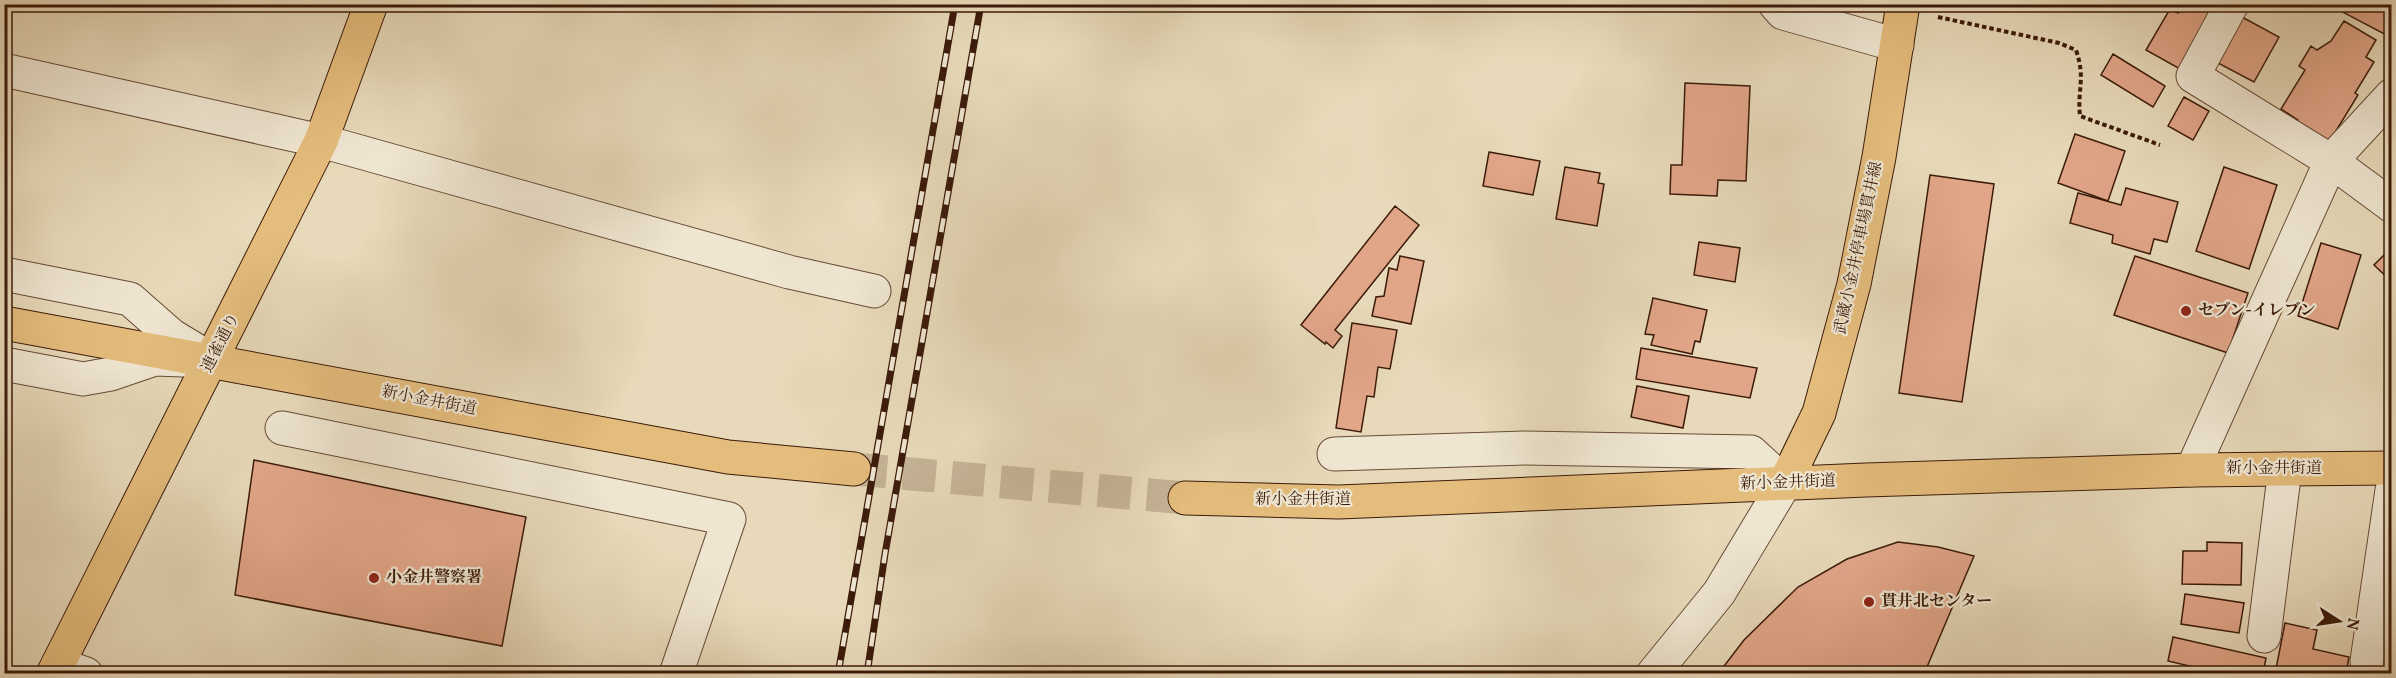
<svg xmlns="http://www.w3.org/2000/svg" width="2396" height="678" viewBox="0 0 2396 678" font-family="Vollkorn,'Noto Serif JP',serif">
	<rect width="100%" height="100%" fill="#e7d9b9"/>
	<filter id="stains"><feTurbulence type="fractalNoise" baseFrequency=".00333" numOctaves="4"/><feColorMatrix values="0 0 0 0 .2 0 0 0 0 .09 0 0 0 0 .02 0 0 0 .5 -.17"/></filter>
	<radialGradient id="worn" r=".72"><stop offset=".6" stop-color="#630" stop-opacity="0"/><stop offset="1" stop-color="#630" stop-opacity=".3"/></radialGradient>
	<!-- building -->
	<path fill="#e1a588" stroke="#3c1b0a" stroke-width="1.5" d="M1820,4h26l-2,6z
		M2183,4l32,1 -35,64 -34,-19 24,-41 8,4z
		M2334,4h58v34l-59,-31z
		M2242,17l37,20 -25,45 -36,-19z
		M2344,21l32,19 -10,17 8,5 -19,31 3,2 -30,49 -32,-19 2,-5 -17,-11 24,-39 -6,-4 12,-20 6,4 14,-9z
		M2113,54l52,32 -12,21 -52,-32z
		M1685,83l65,3 -4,95 -28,-1 -1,16 -47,-2 1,-29h11z
		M2184,97l25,14 -16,29 -25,-14z
		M2075,134l50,17 -17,50 -50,-18z
		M1489,152l51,9 -7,34 -50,-9z
		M1565,167l35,6 -2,10 6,1 -7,42 -41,-7z
		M2224,167l53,18 -28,84 -53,-18z
		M1930,175l64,9 -32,218 -63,-9z
		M2126,188l52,14 -11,40 -13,-3 -4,15 -38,-11 1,-8 -43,-12 8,-30 43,12z
		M1395,206l24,19 -84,105 7,6 -9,12 -7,-6 -1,2 -24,-19z
		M1699,242l41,6 -5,34 -41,-7z
		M2321,243l40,12 -23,74 -40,-13z
		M2392,247v35l-18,-17z
		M1400,256l24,5 -13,63 -39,-8 4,-19 8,-1 5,-28 8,2z
		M2135,256l113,37 -20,60 -114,-38z
		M1653,298l54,12 -7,32 -5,-1 -3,13 -41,-9 3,-10 -9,-1z
		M1352,323l45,7 -7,39 -12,-2 -4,30 -7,-1 -6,36 -25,-4z
		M1641,348l116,20 -7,30 -114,-19z
		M1637,386l52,10 -6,32 -52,-11z
		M254,460l272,57 -24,129 -267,-51z
		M1898,542l40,5 36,9 -50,118h-206l26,-34 54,-53 49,-28z
		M2207,542l35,1 -1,42 -59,-1 1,-33h24z
		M2185,594l59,9 -5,30 -58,-9z
		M2285,623l32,7 -4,19 36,8 -3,17h-71z
		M2173,637l93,21 -3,16h-40l-55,-13z"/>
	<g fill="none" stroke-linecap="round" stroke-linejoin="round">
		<!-- major-tunnel -->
		<path stroke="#c5b396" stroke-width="33" stroke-dasharray="33 16" stroke-linecap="butt" d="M854,469l331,29"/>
		<defs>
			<path id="minor" d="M1775,4l8,9 114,32
				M2232,4l-39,72 138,85 61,45
				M4,70l317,71 468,131 85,19
				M4,274l126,25 41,36 41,25
				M4,364l79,15 28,-5 44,-15 28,1
				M282,428l447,91 -53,155
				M1334,454l191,-6 226,4 34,31 -66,110 -66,81
				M2192,470l139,-309 61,-66
				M2264,636l21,-167
				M2367,661l25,-171
				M58,664l28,10"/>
			<path id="major" d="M4,323l724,134 126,12
				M1785,483l34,-70 35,-129 25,-127 24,-153
				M1185,498l154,4 527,-22 326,-10 200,-2
				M53,674l268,-533 50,-137"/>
		</defs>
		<!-- minor casing -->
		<use href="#minor" stroke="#674a36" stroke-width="35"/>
		<!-- major casing -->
		<use href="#major" stroke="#3c1b0a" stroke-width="35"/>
		<!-- path -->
		<path stroke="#3c1b0a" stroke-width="4" stroke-dasharray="4.5 3" stroke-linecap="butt" d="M1938,17l121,26 17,7c10,29 1,40 4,66l80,29"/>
		<!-- minor -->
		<use href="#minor" stroke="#efe6d2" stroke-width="33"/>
		<!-- major -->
		<use href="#major" stroke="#e4bc7c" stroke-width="33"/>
		<defs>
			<path id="rail" d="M838,674l117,-670
				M867,674l18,-120 96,-550"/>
		</defs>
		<!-- rail casing -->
		<use href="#rail" stroke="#3c1b0a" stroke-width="7"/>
		<!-- rail -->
		<use href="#rail" stroke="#efe6d2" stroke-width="4.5" stroke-dasharray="14" stroke-linecap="butt"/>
	</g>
	<!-- markers -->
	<g fill="#8f2418" stroke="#efe6d2" stroke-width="2">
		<circle cx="2186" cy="311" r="6"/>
		<circle cx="374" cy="578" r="6"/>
		<circle cx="1869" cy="602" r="6"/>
	</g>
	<g text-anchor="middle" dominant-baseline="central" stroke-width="4.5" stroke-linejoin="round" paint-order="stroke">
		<!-- street labels -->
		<g font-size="16" fill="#3c1b0a" stroke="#efe6d2">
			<text transform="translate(1859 248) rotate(-78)">武蔵小金井停車場貫井線</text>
			<text transform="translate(221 343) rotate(-63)">連雀通り</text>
			<text transform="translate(429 401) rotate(11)">新小金井街道</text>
			<text x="2274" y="469">新小金井街道</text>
			<text transform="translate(1788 483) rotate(-2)">新小金井街道</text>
			<text x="1303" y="500">新小金井街道</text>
		</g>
		<!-- poi labels -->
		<g font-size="16" font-weight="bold" fill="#3c1b0a" stroke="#efe6d2" text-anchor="start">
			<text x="2198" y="311">セブン-イレブン</text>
			<text x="386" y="578">小金井警察署</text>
			<text x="1881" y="602">貫井北センター</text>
		</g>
	</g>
	<!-- margin -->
	<rect width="2396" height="678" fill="none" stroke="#e7d9b9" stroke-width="24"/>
	<rect x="6" y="6" width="2384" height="666" fill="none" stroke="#3c1b0a" stroke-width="3"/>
	<rect x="12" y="12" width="2372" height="654" fill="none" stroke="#3c1b0a" stroke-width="1.5"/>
	<!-- north arrow -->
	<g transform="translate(2339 621) rotate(102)" stroke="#efe6d2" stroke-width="4.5" paint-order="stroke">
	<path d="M0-4.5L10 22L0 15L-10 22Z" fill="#3c1b0a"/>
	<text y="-9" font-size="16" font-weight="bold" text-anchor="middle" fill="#3c1b0a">N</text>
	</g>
	<rect width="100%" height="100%" filter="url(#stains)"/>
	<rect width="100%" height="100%" fill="url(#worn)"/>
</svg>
